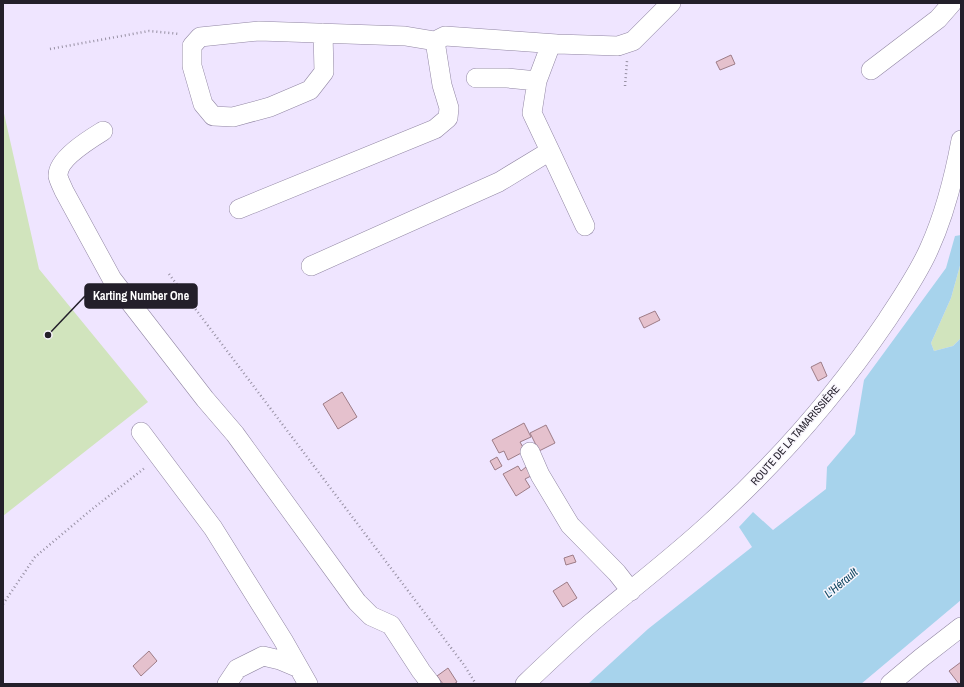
<svg xmlns="http://www.w3.org/2000/svg" width="964" height="687" viewBox="0 0 964 687" font-family="'Archivo Narrow',sans-serif">
	<rect width="100%" height="100%" fill="#efe5ff"/>
	<!-- green -->
	<path fill="#d1e4bd" d="M3,109l36,160 109,133 -145,114z
		M961,262v76l-8,8 -19,5 -3,-8 20,-45z"/>
	<!-- water -->
	<path fill="#a7d3ec" d="M961,235v27l-10,36 -20,45 3,8 19,-5 8,-8v262l-100,84h-273l60,-55 104,-82 -13,-20 14,-15 20,18 53,-41 1,-22 28,-33 9,-54 82,-112 9,-32z"/>
	<!-- building -->
	<path fill="#e5c1cd" stroke="#9d7c87" d="M731,55l4,9 -15,6 -4,-8z
		M655,311l5,9 -16,8 -5,-10z
		M821,362l6,14 -9,5 -7,-14z
		M342,392l15,25 -19,12 -15,-25z
		M524,423l7,14 -11,5 5,9 -17,9 -4,-9 -5,2 -7,-13z
		M546,425l9,18 -16,8 -9,-18z
		M497,457l5,9 -7,4 -5,-9z
		M518,466l3,5 5,-4 5,9 -6,3 5,8 -14,9 -13,-22z
		M573,555l3,7 -10,3 -2,-7z
		M567,582l10,16 -14,9 -10,-16z
		M149,651l8,10 -16,15 -8,-10z
		M961,662v22h-2l-10,-13z
		M448,668l9,14 -3,2h-11l-6,-8z"/>
	<g fill="none" stroke-linecap="round" stroke-linejoin="round">
		<defs>
			<path id="minor" d="M323,33l1,39 -14,18 -40,17 -37,10 -20,-1 -10,-12 -11,-38v-20l8,-9 59,-6 146,5 30,5 10,-5 112,8 61,2 15,-5 38,-38
				M871,70l67,-51 14,-16
				M476,78h31l30,3
				M103,131c-13,8 -46,28 -45,45 1,5 4,10 6,15l48,88 93,120 30,35 122,168 14,14 20,9 30,46 10,13
				M550,151l35,75
				M239,209l196,-80 13,-11 1,-10 -7,-23 -7,-44
				M311,266l188,-84 51,-31 -18,-38 5,-32 14,-37
				M141,432l72,96 70,112 25,44
				M530,452l10,23 30,50 47,48 14,18
				M227,684l10,-15 26,-13 17,4 19,8
				M525,684c22,-21 43,-41 66,-61 39,-33 80,-64 118,-99 67,-60 127,-129 178,-204 15,-23 31,-46 42,-71 16,-35 25,-71 32,-109
				M890,684l31,-26 40,-31"/>
		</defs>
		<!-- minor casing -->
		<use href="#minor" stroke="#9186a3" stroke-width="20"/>
		<!-- path -->
		<path stroke="#9790a3" stroke-width="2.5" stroke-dasharray="1 3" stroke-linecap="butt" d="M50,49l99,-18 31,3
			M625,86l2,-25
			M169,274l295,391 12,19
			M3,604l32,-47 56,-47 55,-43"/>
		<!-- minor -->
		<use href="#minor" stroke="#fff" stroke-width="19"/>
	</g>
	<g text-anchor="middle" dominant-baseline="central" stroke-width="3" stroke-linejoin="round" paint-order="stroke">
		<!-- street labels -->
		<g font-size="11" fill="#231f2a" stroke="#f9f6fd">
			<text transform="translate(795 435) rotate(-49)">ROUTE DE LA TAMARISSIÈRE</text>
		</g>
		<!-- water labels -->
		<g font-size="12" font-style="italic" fill="#114862" stroke="#f9f6fd">
			<text transform="translate(841 583) rotate(-40)">L'Hérault</text>
		</g>
	</g>
	<!-- callouts -->
	<path fill="none" stroke="#231f2a" stroke-width="1.5" d="M48 335L85 296"/>
	<circle fill="#231f2a" stroke="#f9f6fd" stroke-width="1.5" cx="48" cy="335" r="4"/>
	<rect fill="#231f2a" stroke="#231f2a" stroke-width="1.5" x="85" y="284" width="112" height="24" rx="4"/>
	<g font-size="12" text-anchor="middle" font-weight="bold" fill="#fff">
		<text x="141" y="300">Karting Number One</text>
	</g>
	<!-- border -->
	<rect width="964" height="687" fill="none" stroke="#231f2a" stroke-width="8"/>
</svg>
